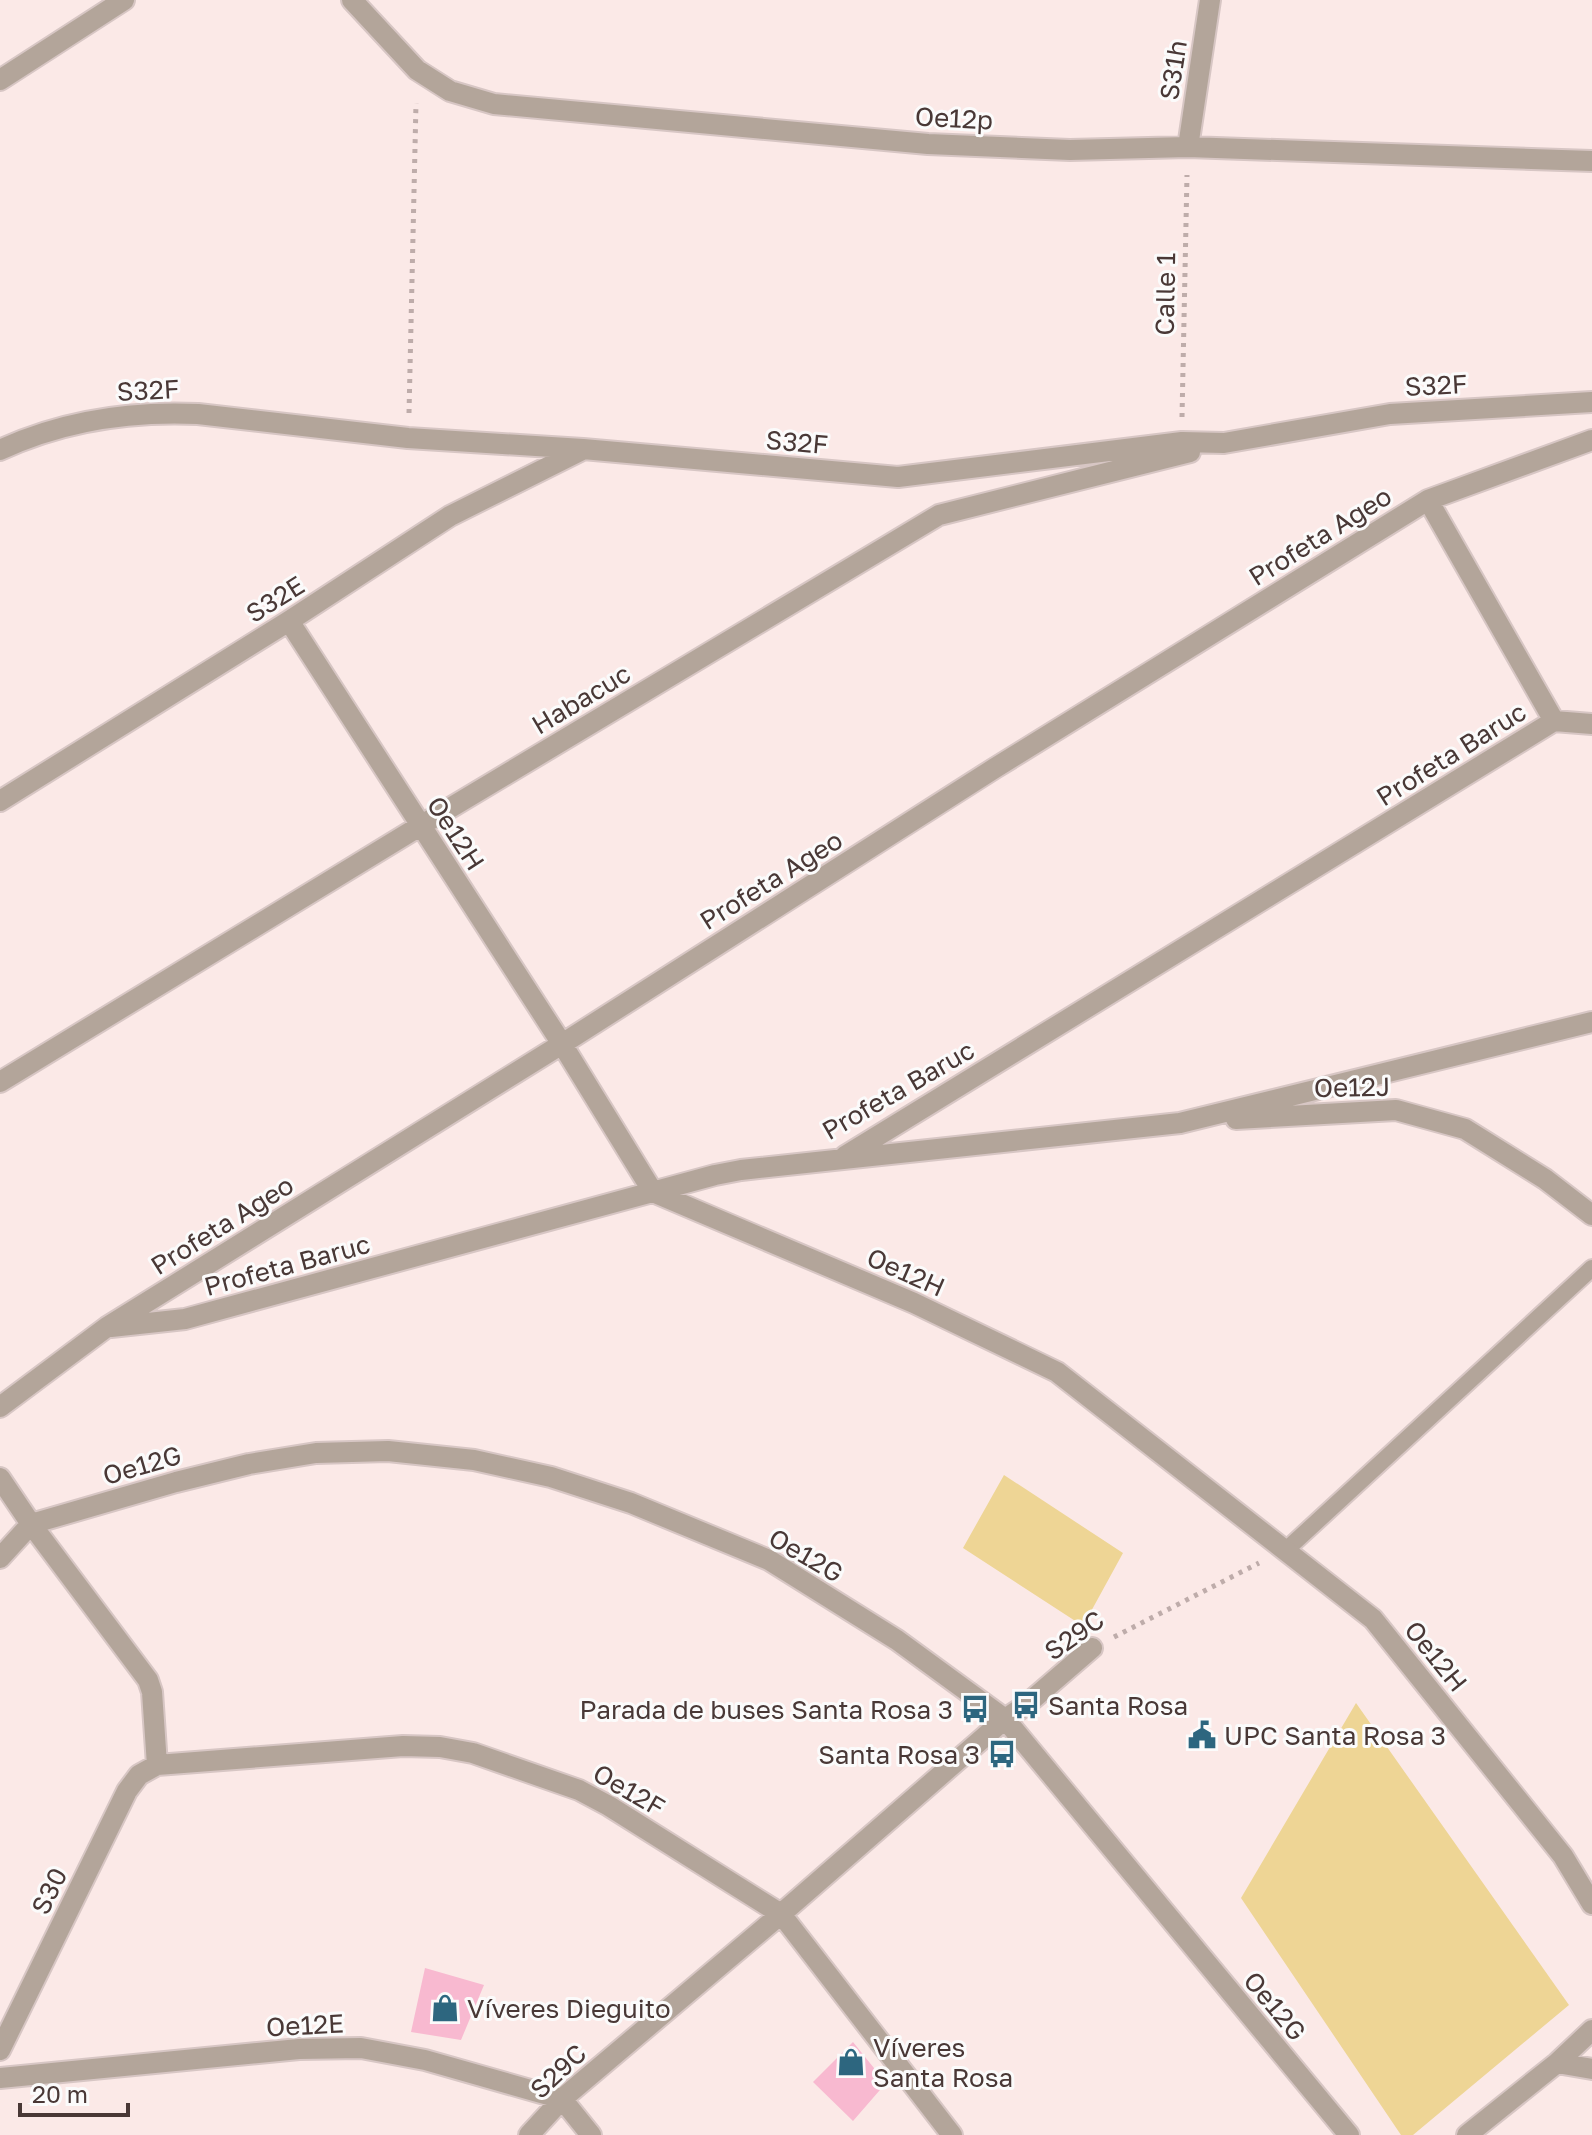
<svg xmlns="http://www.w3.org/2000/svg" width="1592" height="2135" viewBox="0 0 1592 2135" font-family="'Golos Text',sans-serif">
	<rect width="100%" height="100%" fill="#fbe9e7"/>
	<!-- garden -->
	<path fill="#eed595" d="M1004,1475l119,78 -40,73 -120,-78z
		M1356,1703l213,302 -156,130h-12l-160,-237z"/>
	<!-- building -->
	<path fill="#f8b9d0" d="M425,1968l59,17 -23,55 -50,-8z
		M853,2042l33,41 -33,38 -40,-39z"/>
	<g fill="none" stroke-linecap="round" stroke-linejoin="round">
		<defs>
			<path id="lane" d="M1286,1550l306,-282"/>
			<path id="street" d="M352,0l65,70 33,21 44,13 434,40 142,6 118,-3 404,14
				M0,80l124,-80
				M1188,147l22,-147
				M0,450c62,-29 131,-39 198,-36l210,24 175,11 315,28 284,-35 42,1 166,-29 202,-12
				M1428,500l126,221
				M289,621l273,423 91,148 261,111 143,69 316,247 190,237 29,48
				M0,801l289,-180 161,-105 132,-66
				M0,1082l420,-256 519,-311 251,-63
				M1236,1119l160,-9 69,19 80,50 47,36
				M845,1156l709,-435 38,3
				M111,1327l74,-8 530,-144 26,-5 439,-47 412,-101
				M0,1407l107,-80 455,-283 433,-276 433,-268 164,-60
				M0,1478l31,46 117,156 4,12 5,73
				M31,1524l145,-42 73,-18 67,-11 72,-2 86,9 77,17 80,26 138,57 128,80 108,79 344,416
				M0,1558l31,-34
				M0,2050l127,-259 12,-16 18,-10 246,-19 37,1 33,6 106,37 30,16 172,108 171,221
				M1557,2063l35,6
				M0,2078l299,-29 62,-1 64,12 137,39 29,36
				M529,2135l33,-36 219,-185 224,-195 21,-14 66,-57
				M1467,2135l90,-72 35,-33"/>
		</defs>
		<!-- lane casing -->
		<use href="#lane" stroke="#d7c6c4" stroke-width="20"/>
		<!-- street casing -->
		<use href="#street" stroke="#d7c6c4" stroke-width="24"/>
		<!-- path -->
		<path stroke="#beacaa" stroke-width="5" stroke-dasharray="4 6" stroke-linecap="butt" d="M409,413l7,-310
			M1182,417l5,-242
			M1114,1637l145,-74"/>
		<!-- lane -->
		<use href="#lane" stroke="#b3a59a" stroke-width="16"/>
		<!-- street -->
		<use href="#street" stroke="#b3a59a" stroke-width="20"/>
	</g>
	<!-- icons -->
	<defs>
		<symbol id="bus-bare" viewBox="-9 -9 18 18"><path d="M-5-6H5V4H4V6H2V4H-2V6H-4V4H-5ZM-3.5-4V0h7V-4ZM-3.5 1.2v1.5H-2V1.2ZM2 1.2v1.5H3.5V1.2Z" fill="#2d667f" stroke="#fbfbfb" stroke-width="2.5" paint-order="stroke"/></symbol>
		<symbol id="civic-bare" viewBox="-9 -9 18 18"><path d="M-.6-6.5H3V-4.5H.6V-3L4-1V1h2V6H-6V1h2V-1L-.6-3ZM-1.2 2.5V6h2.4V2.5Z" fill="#2d667f" stroke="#fbfbfb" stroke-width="2.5" paint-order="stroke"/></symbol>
		<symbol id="shop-bare" viewBox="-9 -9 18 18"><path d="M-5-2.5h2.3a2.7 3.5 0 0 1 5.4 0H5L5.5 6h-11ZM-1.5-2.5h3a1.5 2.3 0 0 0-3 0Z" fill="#2d667f" stroke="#fbfbfb" stroke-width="2.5" paint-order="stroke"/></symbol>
	</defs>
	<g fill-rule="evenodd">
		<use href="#bus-bare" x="1006" y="1685" width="40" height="40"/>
		<use href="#bus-bare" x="955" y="1689" width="40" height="40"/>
		<use href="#civic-bare" x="1182" y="1715" width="40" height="40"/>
		<use href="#bus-bare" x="982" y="1734" width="40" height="40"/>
		<use href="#shop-bare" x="425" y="1988" width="40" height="40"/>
		<use href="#shop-bare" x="831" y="2042" width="40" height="40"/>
	</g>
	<g text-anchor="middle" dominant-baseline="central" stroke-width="6" stroke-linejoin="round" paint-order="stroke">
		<!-- street labels -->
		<g font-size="26" fill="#493836" stroke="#fbfbfb">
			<text transform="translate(1173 70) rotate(-81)">S31h</text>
			<text transform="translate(954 118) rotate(3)">Oe12p</text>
			<text transform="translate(1165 294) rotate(-89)">Calle 1</text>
			<text transform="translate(1436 385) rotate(-3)">S32F</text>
			<text transform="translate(148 390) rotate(-3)">S32F</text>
			<text transform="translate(797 442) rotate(5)">S32F</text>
			<text transform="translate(1320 536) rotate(-32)">Profeta Ageo</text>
			<text transform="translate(275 599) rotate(-32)">S32E</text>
			<text transform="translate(581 699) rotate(-31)">Habacuc</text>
			<text transform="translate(1451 754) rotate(-32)">Profeta Baruc</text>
			<text transform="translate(456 833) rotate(57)">Oe12H</text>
			<text transform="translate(771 880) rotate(-32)">Profeta Ageo</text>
			<text transform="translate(1352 1087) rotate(-1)">Oe12J</text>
			<text transform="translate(898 1090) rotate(-30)">Profeta Baruc</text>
			<text transform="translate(222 1225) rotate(-32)">Profeta Ageo</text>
			<text transform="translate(287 1265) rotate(-15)">Profeta Baruc</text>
			<text transform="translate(906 1272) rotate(24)">Oe12H</text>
			<text transform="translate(142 1465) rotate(-16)">Oe12G</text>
			<text transform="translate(806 1555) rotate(30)">Oe12G</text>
			<text transform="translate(1074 1635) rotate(-35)">S29C</text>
			<text transform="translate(1436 1656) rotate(51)">Oe12H</text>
			<text transform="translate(629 1790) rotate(30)">Oe12F</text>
			<text transform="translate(49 1891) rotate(-64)">S30</text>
			<text transform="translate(1275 2006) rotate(50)">Oe12G</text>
			<text transform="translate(305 2025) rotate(-3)">Oe12E</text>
			<text transform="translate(558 2071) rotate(-43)">S29C</text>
		</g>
		<!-- poi labels -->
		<g font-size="26" fill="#493836" stroke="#fbfbfb" text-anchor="start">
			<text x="1048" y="1705">Santa Rosa</text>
			<text x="953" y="1709" text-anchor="end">Parada de buses Santa Rosa 3</text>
			<text x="1224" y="1735">UPC Santa Rosa 3</text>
			<text x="980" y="1754" text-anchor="end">Santa Rosa 3</text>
			<text x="467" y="2008">Víveres Dieguito</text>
			<text x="873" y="2047">Víveres<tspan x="873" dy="30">Santa Rosa</tspan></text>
		</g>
	</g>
	<!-- scale -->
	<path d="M20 2103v12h108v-12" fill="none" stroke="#493836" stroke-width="4"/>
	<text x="32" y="2103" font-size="24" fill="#493836" stroke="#fbfbfb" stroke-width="6" paint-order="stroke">20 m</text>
</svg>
